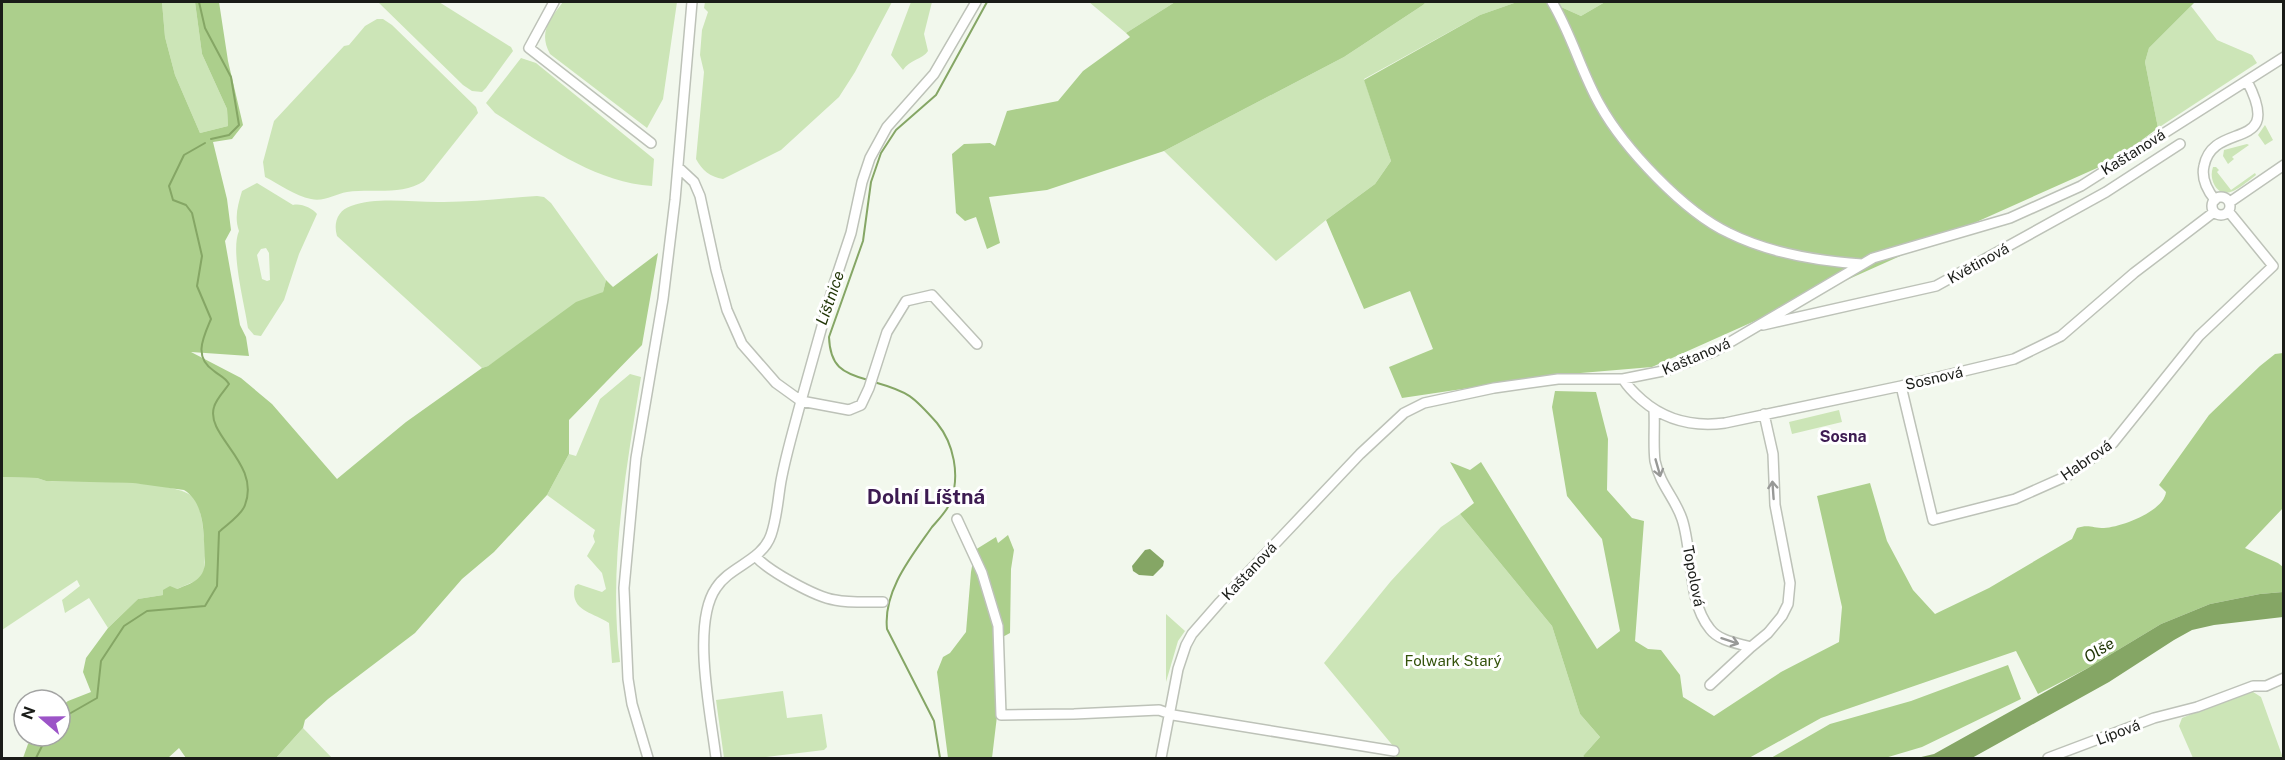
<svg xmlns="http://www.w3.org/2000/svg" width="2285" height="760" viewBox="0 0 2285 760" font-family="'Public Sans',sans-serif">
	<rect width="100%" height="100%" fill="#f2f8ed"/>
	<!-- green -->
	<path fill="#cce5b7" fill-rule="evenodd" d="M162,2h33l7,52 25,55 1,17 -28,7 -25,-58 -10,-38z
		M378,2h61l72,45 2,4 -27,37 -4,4 -10,-1 -9,-6z
		M563,2h114l-14,97 -16,29 -97,-74c-12,-22 0,-35 13,-52z
		M705,2h187l-37,70 -16,25 -58,53 -58,29c-13,-2 -21,-9 -27,-20l8,-87 -4,-17 2,-25 6,-18 -4,-4z
		M911,2h21l-8,32 4,17c-5,8 -19,9 -25,19l-12,-15z
		M1089,2h86l-49,31z
		M1426,2h91l-37,13 -116,64 27,82 -16,23 -49,36 -50,41 -112,-110 180,-94 79,-52z
		M1557,2h48l-24,14 -20,-9z
		M2191,6l26,34 35,15 5,8 -99,65 -13,-66 4,-14z
		M377,19h6l9,6 84,82 2,6 -54,68c-22,15 -51,7 -77,11 -12,2 -23,10 -36,7 -16,-3 -32,-15 -46,-22l-2,-15 11,-41 70,-75 5,-1 16,-19z
		M521,58l15,5 118,96 -2,27c-58,-4 -109,-42 -157,-73l-9,-10z
		M2265,125l8,15 -8,5 -7,-10z
		M2247,144l2,1 -17,12 2,2 -6,5 -5,-8 1,-6z
		M2213,167h3l3,3 -2,2 14,18 24,-17 1,2c-11,8 -30,28 -41,11 -4,-7 -4,-13 -2,-19z
		M257,183l36,22c8,-2 19,3 24,9l-18,40 -15,46 -23,36 -7,-1 -6,-7c-3,-23 -18,-77 -9,-97 -5,-14 -1,-26 3,-40zM266,248l3,5 1,27 -3,1 -5,-2 -5,-24 4,-6z
		M537,196l7,1 7,6 55,77 -3,12 -115,74 -6,2 -145,-132c-4,-13 1,-26 14,-30 28,-10 64,-3 93,-4 31,0 62,-4 93,-6z
		M630,374l11,3c-15,94 -33,189 -21,285l-8,1 -3,-40c-16,-11 -40,-12 -34,-37l3,-2 24,8 4,-3 -4,-16 -15,-17 8,-14 -2,-6 2,-6 -48,-35 22,-41 7,2 24,-57z
		M1839,410l3,12 -50,12 -3,-12z
		M2,477l35,1 9,3c28,1 133,-3 149,18 9,12 11,57 9,72l-4,8 -37,16 -25,4 -30,29 -19,-30 -24,15 -3,-13 18,-14 -3,-6 -75,50z
		M1460,514l92,112 28,88 20,23 -17,19 2,2h-189l-2,-11 -70,-84 67,-82 50,-54z
		M1166,614l19,17 -7,10 -12,41z
		M2250,690l11,7 22,61h-90l-14,-32 3,-8z
		M783,691l4,27 35,-4 5,33 -3,3 -67,8h-33l-8,-58z
		M303,728l29,30h-56z"/>
	<!-- forest -->
	<path fill="#accf8c" d="M2,2h160l3,35 10,38 25,58 28,-7 -1,-17 -25,-55 -7,-52h24l9,59 15,64 -11,14 -19,3 14,57 4,31 -6,11 15,84 6,12 3,19 -58,-4 50,26 31,26 65,75 69,-57 76,-54 6,-2 88,-64 27,-10 3,-12 7,7 45,-34 -16,92 -73,75v34l-22,41 -53,57 -32,27 -47,54 -87,66 -23,21 -2,8 -27,30h-90l-7,-10 -11,10h-145l5,-14 8,-8h24v-29l8,-6 23,-9 -8,-20 3,-14 22,-30 30,-29 25,-4v-5l7,-4 7,3c15,-6 27,-9 28,-27 -2,-23 2,-58 -21,-72l-51,-7 -87,-2 -9,-3 -35,-1z
		M1175,2h251l-3,3 -79,52 -180,94 -117,39 -58,7 11,46 -13,6 -11,-32 -11,4 -9,-8 -4,-59 12,-10 26,-1 5,3 12,-35 51,-10 25,-30 47,-34 -4,-4z
		M1517,2h32l4,4 8,1 20,9 24,-14h590l-46,46 -4,14 13,66 -43,32 -463,207 -95,8 -155,23 -13,-31 44,-18 -23,-58 -46,18 -38,-89 49,-36 16,-23 -27,-81 116,-65z
		M2283,353v155l-38,40 33,15 5,4v25l-23,2 -50,10 -49,20 -73,44 -50,26 -22,-43 -195,67 -72,40h-164l-2,-2 17,-19 -20,-23 -28,-88 -92,-112 14,-11 -24,-41 20,8 11,-8 116,187 23,-18 -18,-92 -35,-43 -15,-89 3,-16 41,1 12,47 -1,51 25,28 12,3 -9,120 13,8 13,1 19,25 3,22 31,19 67,-44 58,-30 3,-35 -25,-111 53,-13 17,58 26,49 22,24 54,-26 83,-49 5,-11c11,-4 16,0 27,0 18,-1 60,-17 62,-36l-7,-7 50,-70 51,-49 15,-12z
		M1008,535l6,15 -3,19 -1,64 -13,7v76l-5,42h-44l-11,-86 6,-15 7,-4 16,-21 5,-60 4,-22 21,-13 2,6z
		M2008,665l13,34 -99,48 -37,11h-114l59,-34 81,-23z"/>
	<!-- water -->
	<path fill="#85a665" d="M1150,549l14,12 -1,5 -10,10 -14,-1 -6,-4 -1,-5 13,-16z
		M2283,592v25l-69,8 -22,5 -18,10 -65,42 -137,76h-55l17,-4 154,-86 73,-44 49,-20 50,-10z"/>
	<g fill="none" stroke-linecap="round" stroke-linejoin="round">
		<!-- stream -->
		<path stroke="#85a665" stroke-width="2" d="M199,2l6,26 26,49 8,48 -10,10 -18,4
			M868,380c-26,-7 -38,-14 -39,-43l34,-96 8,-59 10,-29 15,-23 40,-35 51,-93
			M874,382c35,10 39,14 63,41 17,21 23,52 14,78 -3,9 -13,19 -19,26 -21,30 -49,64 -45,102l47,92 6,37
			M60,722l9,-8 28,-16 4,-37 23,-35 23,-15 58,-5 12,-20 2,-54c7,-7 23,-17 26,-27 16,-42 -40,-69 -31,-98 2,-8 11,-17 15,-23 -4,-7 -9,-8 -15,-13 -21,-14 -11,-33 -3,-52l-14,-33 5,-30 -10,-43 -6,-8 -13,-5 -4,-14 15,-31 21,-12
			M36,758l11,-22"/>
		<defs>
			<path id="minor" d="M554,2l-25,46 122,95
				M1552,2c20,33 29,70 48,103 24,43 84,107 129,128 40,20 89,28 133,31
				M679,168l15,14 6,14 16,74 11,40 15,34 34,39 25,18 32,-114 18,-54 11,-51 8,-24 17,-31 47,-53 42,-72
				M2212 206a9 9 0 1 1 18 0a9 9 0 1 1-18 0Z
				M2215,200c-8,-10 -14,-21 -11,-34 9,-47 81,-12 43,-85
				M2230,202l54,-37
				M1763,325l173,-39 170,-94 74,-48
				M1623,379c5,8 12,15 19,21 24,21 52,27 83,23l176,-37 113,-27 47,-23 73,-63 80,-61
				M1901,386l32,134 82,-21 54,-24 44,-32 86,-107 74,-70 -44,-54
				M1654,410c1,17 -1,35 1,51 5,24 20,37 27,58 11,33 5,82 28,110 9,12 27,14 41,18l17,-14 14,-17 6,-12 2,-21 -15,-78 -2,-51 -9,-40
				M957,519l25,54 16,53 3,89 73,-1 85,-4 14,5 221,36
				M756,557c13,14 59,40 79,43 15,3 32,2 48,2
				M1710,685l41,-38
				M648,758l-16,-54 -4,-25 -4,-91 12,-130 27,-159 12,-99 17,-198
				M716,758c-5,-43 -25,-134 0,-170 14,-22 46,-27 55,-53 6,-17 7,-37 10,-54 5,-27 13,-53 20,-80l48,9 12,-5 8,-17 18,-56 19,-31 26,-6 45,49
				M1161,758l17,-89 8,-24 6,-11 28,-32 140,-148 44,-41 20,-10 70,-15 64,-9h65l45,-9 47,-19 158,-93 137,-40 71,-32 203,-129
				M2048,758l106,-40 43,-11 56,-21h13l18,-8"/>
		</defs>
		<!-- minor casing -->
		<use href="#minor" stroke="#bdc2b8" stroke-width="12"/>
		<!-- minor -->
		<use href="#minor" stroke="#fff" stroke-width="9"/>
	</g>
	<!-- one-way arrows -->
	<defs><path id="oneway-shaft" d="M-6 0H5M1.5-3L5.5 0L1.5 3" fill="none" stroke-width="1.6" stroke-linecap="round" stroke-linejoin="round" transform="scale(1.5)"/></defs>
	<g stroke="#989997">
		<use href="#oneway-shaft" transform="translate(1658 468) rotate(74)"/>
		<use href="#oneway-shaft" transform="translate(1773 490) rotate(-94)"/>
		<use href="#oneway-shaft" transform="translate(1730 641) rotate(18)"/>
	</g>
	<g text-anchor="middle" dominant-baseline="central" stroke-width="6" stroke-linejoin="round" paint-order="stroke">
		<!-- street labels -->
		<g font-size="15" fill="#1a1c18" stroke="#fff">
			<text transform="translate(2133 152) rotate(-32)">Kaštanová</text>
			<text transform="translate(1978 263) rotate(-29)">Květinová</text>
			<text transform="translate(1696 356) rotate(-23)">Kaštanová</text>
			<text transform="translate(1934 378) rotate(-13)">Sosnová</text>
			<text transform="translate(2086 460) rotate(-35)">Habrová</text>
			<text transform="translate(1249 571) rotate(-47)">Kaštanová</text>
			<text transform="translate(1694 576) rotate(79)">Topolová</text>
			<text transform="translate(2118 732) rotate(-21)">Lípová</text>
		</g>
		<!-- park labels -->
		<g font-size="15" fill="#34530b" stroke="#fff">
			<text x="1453" y="660">Folwark Starý</text>
		</g>
		<!-- water labels -->
		<g font-size="16" font-style="italic" fill="#1e3303" stroke="#fff">
			<text transform="translate(830 298) rotate(-71)">Líštnice</text>
			<text transform="translate(2099 650) rotate(-32)">Olše</text>
		</g>
		<!-- neighbourhood labels -->
		<g font-size="16" font-weight="bold" fill="#3d1b52" stroke="#fff">
			<text x="1843" y="436">Sosna</text>
		</g>
		<!-- district labels -->
		<g font-size="21" font-weight="bold" fill="#3d1b52" stroke="#fff">
			<text x="926" y="496">Dolní Líštná</text>
		</g>
	</g>
	<!-- border -->
	<rect width="2285" height="760" fill="none" stroke="#1a1c18" stroke-width="6"/>
	<!-- north arrow -->
	<g transform="translate(42 718) rotate(290)"><circle r="28" fill="#ffffff" stroke="#a3a4a3" stroke-width="1.5"/>
	<path d="M0-4.5L10 22L0 15L-10 22Z" fill="#9c54c7"/>
	<text y="-9" font-size="16" font-weight="bold" text-anchor="middle" fill="#1a1c18">N</text>
	</g>
</svg>
